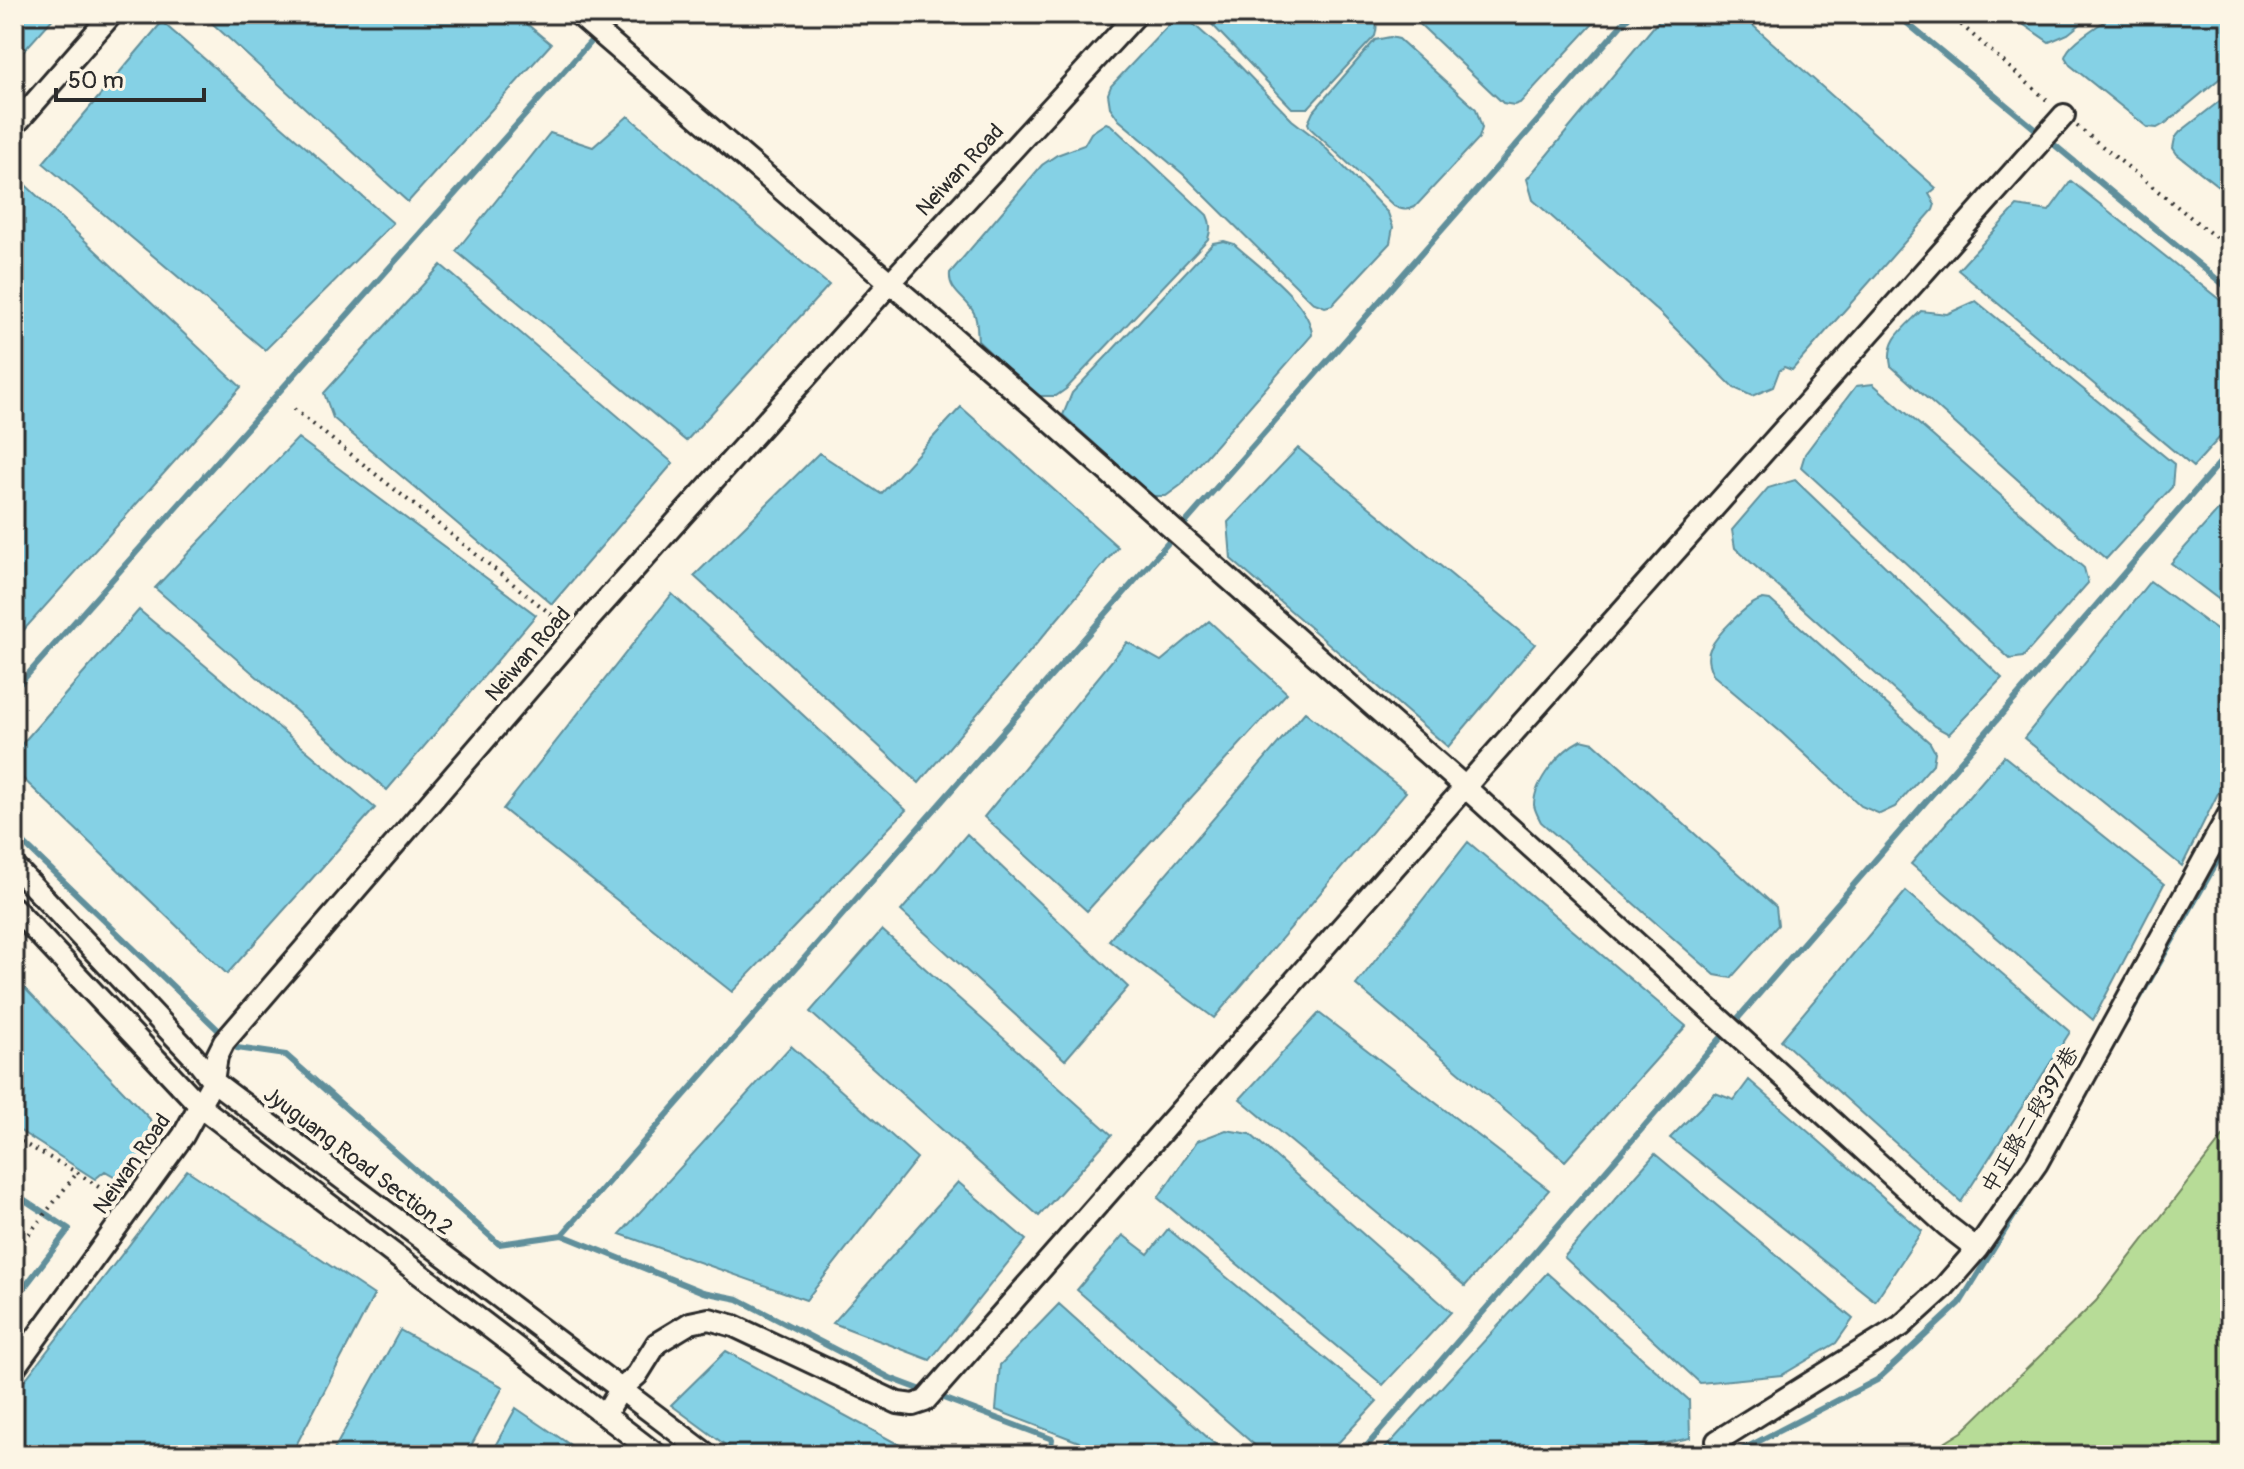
<svg xmlns="http://www.w3.org/2000/svg" width="2244" height="1469" viewBox="0 0 2244 1469" font-family="Pangolin,'LXGW WenKai TC',sans-serif">
	<rect width="100%" height="100%" fill="#fcf5e5"/>
	<filter id="ink" filterUnits="userSpaceOnUse"><feTurbulence type="fractalNoise" baseFrequency=".0125" numOctaves="2"/><feDisplacementMap in="SourceGraphic" scale="16" xChannelSelector="R" yChannelSelector="G"/><feConvolveMatrix kernelMatrix="1 2 1 2 8 2 1 2 1" color-interpolation-filters="sRGB"/></filter>
	<g filter="url(#ink)">
		<!-- green -->
		<path fill="#b7dc97" stroke="#718461" stroke-width="2" d="M2230,1130v325h-305l37,-23 134,-131 129,-167z"/>
		<!-- water -->
		<path fill="#85d1e5" stroke="#618f9b" stroke-width="2" d="M14,14h43l-43,48z
			M202,14h313l36,30 -143,158z
			M1179,14h3l54,48 56,58 26,20 70,73 5,14 -3,16 -58,62 -7,2 -13,-5 -129,-128 -64,-54 -9,-13 -2,-13 3,-8z
			M1202,14h167c8,7 9,12 6,22l-67,72h-16z
			M1409,14h193l-82,89 -6,2 -11,-2z
			M1664,14h76l196,174 -7,6 6,10 -2,6 -141,160 -8,-3 -5,4 -6,16 -21,9 -18,-8 -74,-75 -127,-113 -6,-21z
			M2008,14h85l-25,20 -19,8z
			M2114,14h116v56l-64,53 -9,5 -10,-1 -77,-62 -5,-8c3,-15 36,-32 49,-43z
			M162,22l231,201 -128,127 -222,-187z
			M1390,37l9,2 77,70 6,19 -3,10 -64,69c-8,4 -13,3 -21,-1l-84,-78 -2,-5 5,-11 62,-72z
			M2230,93v99l-8,-3 -45,-35 -4,-6 2,-10 5,-6z
			M628,116l201,169 -143,156 -230,-190 94,-118 43,14z
			M1106,123l5,2 96,90c4,9 4,14 1,24l-142,150 -10,7h-19l-59,-55c-1,-9 0,-19 -4,-28 -7,-15 -26,-21 -24,-40l92,-108 15,-10 27,-10 7,-12z
			M16,176l225,211 -227,254v-462z
			M2071,181l159,127v118l-37,41 -235,-197 59,-64 32,5z
			M1224,241l10,3c23,21 77,59 78,91l-131,150 -15,11h-14l-89,-81 9,-22 141,-150z
			M441,265l232,198 -121,141 -219,-186 -9,-25z
			M1976,301l198,163 -2,23 -66,72 -215,-193c-6,-26 13,-38 30,-55l26,3z
			M1873,384l211,184 4,15 -65,74 -13,2 -209,-192 4,-13 51,-68z
			M961,407l157,140 -199,236 -225,-207 125,-123 62,41z
			M298,438l238,177 -149,175 -232,-202z
			M1298,448l237,196 -87,103 -217,-188 -3,-37z
			M1795,480l207,198 -53,56 -15,-8 -199,-178 -3,-18 36,-42z
			M2230,497v111l-59,-45z
			M2150,581l80,59v129l-48,97 -158,-128z
			M672,594l234,216 -174,182 -229,-183z
			M1763,599l7,1 160,143 5,9 -2,12 -38,43 -15,7 -19,-8 -79,-73 -69,-58c-4,-9 -7,-17 -3,-26 7,-15 37,-46 53,-50z
			M139,610l236,198 -148,166 -213,-204v-17z
			M1209,621l78,72 -200,218 -103,-94 143,-175 34,19z
			M1305,712l101,80 -192,226 -105,-78z
			M1581,740l13,3 182,164 2,18 -47,53 -16,-3 -174,-153c-3,-6 -6,-11 -7,-17 0,-24 27,-55 47,-65z
			M2004,756l160,128 -71,136 -182,-156z
			M967,834l161,153 -63,73 -164,-149z
			M1468,842l218,184 -121,135 -209,-176z
			M1906,891l164,141 -109,170 -180,-162z
			M882,930l230,205 -73,81 -229,-204z
			M14,977l136,142c5,25 -8,39 -22,59l-9,1 -14,-8 -10,8 -81,-52z
			M1319,1013l230,177 -84,96 -225,-187z
			M791,1046l126,112 -111,142 -186,-66z
			M1749,1080l173,151 -47,70 -205,-163 45,-45 19,7z
			M1226,1130l24,4 201,178 -68,73 -225,-187 39,-57z
			M1655,1154l198,165 -17,24 -54,32 -82,8 -136,-126z
			M187,1170l187,125 -83,160h-277v-61z
			M958,1182l68,58 -96,120 -97,-37z
			M1168,1229l209,172 -50,54h-61l-189,-165 46,-55 25,19z
			M1547,1273l142,127 1,38 -80,17h-231z
			M1059,1304l168,151h-150l2,-13 -83,-32 4,-45z
			M400,1330l103,57 -37,68h-135z
			M726,1351l192,104h-179l-68,-50z
			M516,1408l69,47h-95z"/>
		<g fill="none" stroke-linecap="round" stroke-linejoin="round">
			<!-- stream -->
			<path stroke="#618f9b" stroke-width="6" d="M1896,14l334,276
				M14,690l601,-676
				M14,834l223,214 49,7 213,189 63,-9 141,57 35,7 152,79 162,61 -2,16
				M2126,1022l104,-183
				M14,1193l55,36 -55,72
				M562,1235l1069,-1221
				M1359,1455l871,-1004
				M1732,1455l145,-75 83,-77 73,-118"/>
			<defs>
				<path id="street" d="M578,14l461,397 426,376 481,438 31,24
					M14,126l98,-112
					M14,866l180,191 19,24 495,374
					M14,908l187,199 456,348
					M14,1368l169,-232 30,-55 4,-25 7,-14 351,-407 316,-353 246,-268
					M605,1415l15,-25 17,-15 20,-32 33,-20 19,-4 25,7 164,77 15,2 12,-4 540,-614 599,-672
					M1717,1441l184,-115 43,-39 33,-38 60,-86 193,-351"/>
			</defs>
			<!-- street casing -->
			<use href="#street" stroke="#2b2b2b" stroke-width="26"/>
			<!-- path -->
			<path stroke="#2b2b2b" stroke-width="4" stroke-dasharray="2 6" stroke-linecap="butt" d="M1949,14l100,88
				M2077,126l153,123
				M294,409l268,214
				M14,1138l64,35 37,25
				M14,1253l63,-80"/>
			<!-- street -->
			<use href="#street" stroke="#fcf5e5" stroke-width="20"/>
		</g>
	</g>
	<g text-anchor="middle" dominant-baseline="central" stroke-width="8" stroke-linejoin="round" paint-order="stroke">
		<!-- street labels -->
		<g font-size="22" fill="#2b2b2b" stroke="#fcf5e5">
			<text transform="translate(960 170) rotate(-47)">Neiwan Road</text>
			<text transform="translate(528 654) rotate(-49)">Neiwan Road</text>
			<text transform="translate(2030 1120) rotate(-59)">中正路二段397巷</text>
			<text transform="translate(358 1161) rotate(37)">Jyuguang Road Section 2</text>
			<text transform="translate(132 1164) rotate(-55)">Neiwan Road</text>
		</g>
	</g>
	<!-- margin -->
	<rect width="2244" height="1469" fill="none" stroke="#fcf5e5" stroke-width="48"/>
	<rect x="24" y="24" width="2196" height="1421" fill="none" stroke="#2b2b2b" stroke-width="3" filter="url(#ink)"/>
	<!-- scale -->
	<path d="M56 88v12h148v-12" fill="none" stroke="#2b2b2b" stroke-width="4"/>
	<text x="68" y="88" font-size="24" fill="#2b2b2b" stroke="#fcf5e5" stroke-width="6" paint-order="stroke">50 m</text>
</svg>
